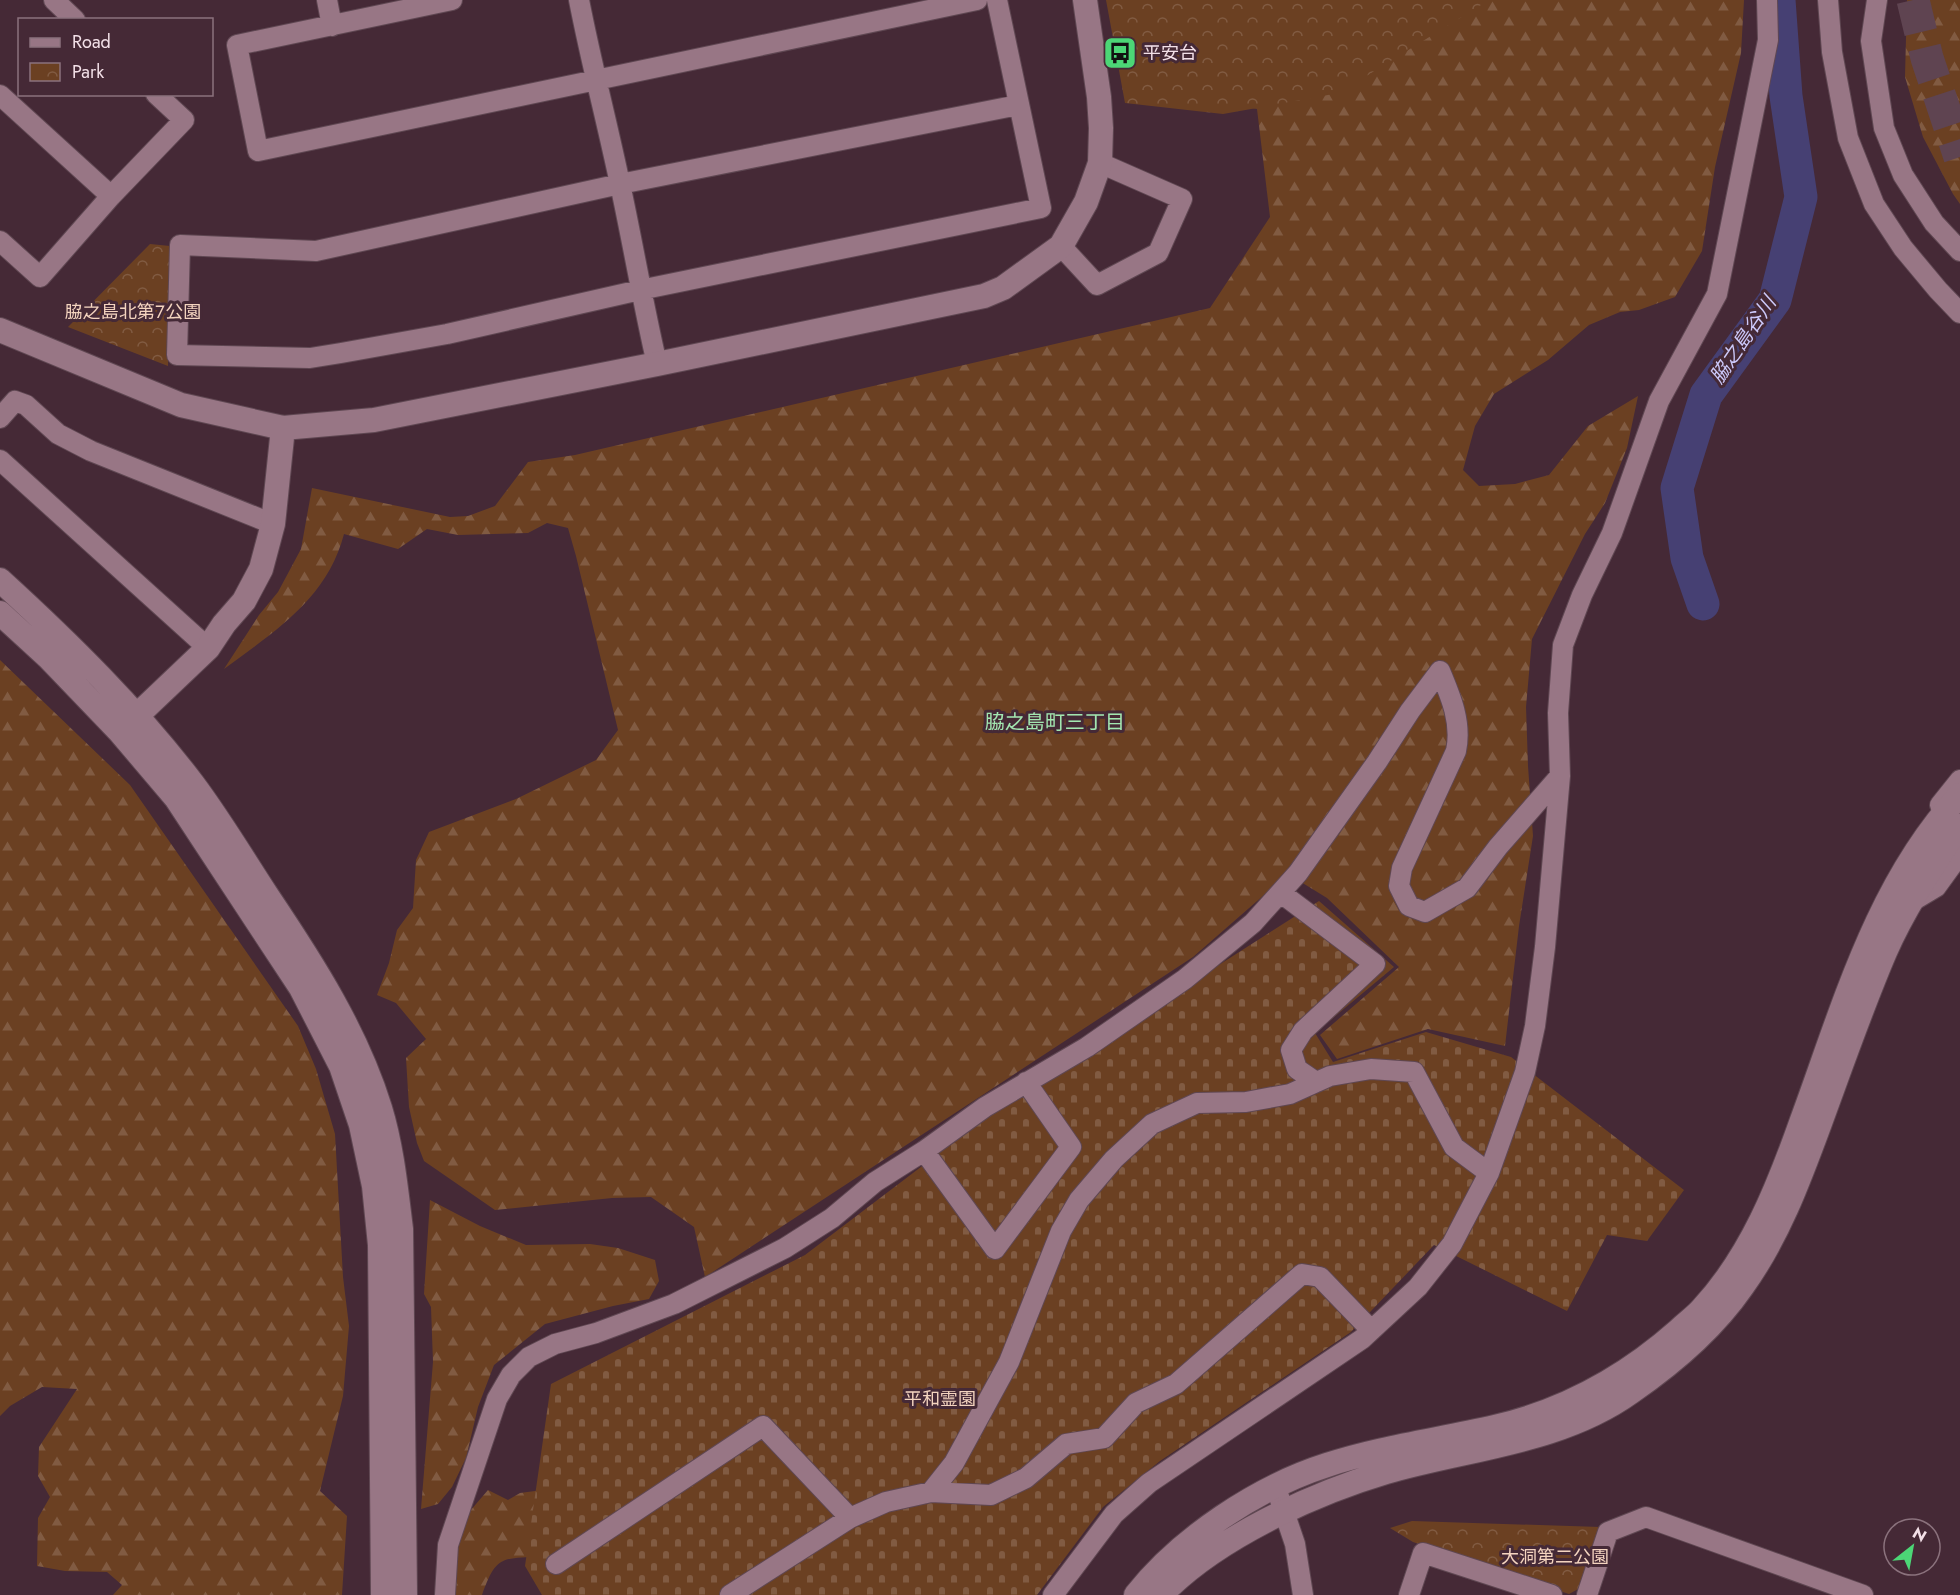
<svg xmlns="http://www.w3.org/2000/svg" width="1960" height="1595" viewBox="0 0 1960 1595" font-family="Jost,'Noto Sans JP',sans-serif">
	<defs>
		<pattern id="forest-firs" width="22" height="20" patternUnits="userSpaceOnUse" patternTransform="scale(1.5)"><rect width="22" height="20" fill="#6b4022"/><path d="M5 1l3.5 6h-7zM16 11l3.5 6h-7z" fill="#815b42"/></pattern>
		<pattern id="cemetery-stones" width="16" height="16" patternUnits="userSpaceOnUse" patternTransform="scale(1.5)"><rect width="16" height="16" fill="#6b4022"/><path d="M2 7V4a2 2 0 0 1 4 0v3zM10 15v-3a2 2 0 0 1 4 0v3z" fill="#815b42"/></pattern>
		<pattern id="park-crowns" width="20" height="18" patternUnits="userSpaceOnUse" patternTransform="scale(1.5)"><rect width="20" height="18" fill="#6b4022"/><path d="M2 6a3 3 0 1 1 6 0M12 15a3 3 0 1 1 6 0" fill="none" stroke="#815b42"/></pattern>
	</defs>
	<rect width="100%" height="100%" fill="#452936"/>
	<!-- forest -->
	<path fill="url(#forest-firs)" d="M1123,0h621l-3,53 -26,114 -13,84 -27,46 -36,13 -19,2 -31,13 -41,35 -54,34 -19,32 -12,44 16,16 36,-2 34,-9 39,-49 50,-30 -11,52 -22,55 -20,31 -53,105 -6,68 2,59 5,70 -14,90 -14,120 -77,-17 -91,30 -17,-24 79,-68 -72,-69 -39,-24 -95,83 -488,320 -11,-50 -43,-30 -39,1 -117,12 -71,-49 -7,-18 -8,-36 -3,-49 20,-19 -30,-36 -19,-8 12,-32 8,-33 16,-22 3,-48 13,-28 87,-33 80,-39 22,-30 -42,-174 -8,-28 -21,-5 -19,10 -70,2 -31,-6 -29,20 -54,-15c-17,65 -69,97 -120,135l35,-54 19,-23 23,-43 11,-61 138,29 18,-1 27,-10 33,-44 47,-7 635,-147 60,-91 -13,-108 -117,-21z
		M1907,0h53v204l-7,-10 -30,-57 -18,-60z
		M0,660l130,125 168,241 18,43 19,65 8,143 6,49 -6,70 -23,95 27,25 -5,79h-229l9,-10 -15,-13 -42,-1 -28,-5 1,-48 12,-21 -12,-21 1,-29 38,-58 -35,-2 -32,19 -10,10z
		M430,1200l50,26 46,19 64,-1 28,4 37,12 4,21 -10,18 -36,7 -68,18 -51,41 -16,42 -12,51 -14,29 -14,17 -17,5 12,-147 -2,-55 -7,-13z
		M550,1489l-9,68c-40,1 -45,-1 -59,38h-33l1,-40 14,-37 24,-28 20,10 12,-7z"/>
	<!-- cemetery -->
	<path fill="url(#cemetery-stones)" d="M1319,901l75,66 -79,66 18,29 93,-30 85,25 173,133 -37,51 -40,-6 -40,76 -133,-66 -83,87 -191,129 -57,46 -66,88h-495l-17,-29 26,-182 254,-129 212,-161z"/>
	<!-- park -->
	<path fill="url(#park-crowns)" d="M1106,0h383l-150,93 -116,21 -98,-11z
		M150,244l20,2 -2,120 -100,-39z
		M1412,1521l188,6 -18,60 -13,7 -156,-52 -23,-14z"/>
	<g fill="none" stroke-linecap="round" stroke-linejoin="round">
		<!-- river -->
		<path stroke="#464073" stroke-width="33" d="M1703,604l-16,-46 -10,-70 29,-93 69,-95 26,-103 -15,-101 -7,-96"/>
		<!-- trunk-tunnel -->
		<path stroke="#5f4451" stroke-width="33" stroke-dasharray="33 16" stroke-linecap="butt" d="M1913,0l14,58 33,99"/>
		<defs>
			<path id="minor" d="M54,0l21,20
				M327,0l5,26
				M452,0l-215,45 21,106 719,-151
				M579,0c12,62 28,122 41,184 13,60 23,120 37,180
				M997,0l44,208 -401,82 -193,44 -106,19 -31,5 -133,-3 3,-110 136,6 304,-67 398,-79
				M1828,0l4,52 16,86 26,66 29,44 35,42 22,23
				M1877,0l-6,41 13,87 19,47 31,48 26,28
				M0,95l111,101
				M0,241l40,36 71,-81 73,-76 -28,-26
				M1061,246l36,39 61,-32 24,-54 -82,-36
				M0,418l15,-17 11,4 32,29 33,17 182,73
				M0,460l208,188
				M1940,805l20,-25
				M1281,893l94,71 -72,67 -12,19 6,19 19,13
				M1911,902l25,-15 24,-33
				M924,1151l71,98 76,-102 -45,-65
				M1275,1485l20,59 8,51
				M931,1492l60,3 35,-17 40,-34 38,-6 32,-35 40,-19 126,-110 18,3 51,53
				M556,1564l207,-138 87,92
				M445,1595l3,-50 49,-146 14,-24 18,-18 26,-13 41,-11 78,-29 111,-56 47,-30 43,-36 49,-31 61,-44 102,-60 98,-68 68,-56 45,-50 79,-111 33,-51 30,-40c11,26 22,52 16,80l-54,117 -3,18 10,20 16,6 42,-24 31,-41 62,-71
				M730,1595l120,-77 36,-16 45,-10 23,-29 55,-101 52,-131 18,-31 35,-41 38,-35 45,-21 49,-1 44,-8 40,-18 41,-7 43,3 40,75 35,26
				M1053,1595l61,-81 35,-31 213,-144 56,-52 34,-43 37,-71 36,-101 10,-46 10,-79 15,-171 -2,-63 5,-68 19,-50 30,-62 47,-132 58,-107 51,-254 -1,-40
				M1409,1595l14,-42 129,42
				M1587,1595l21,-63 38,-15 217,78"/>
			<path id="tertiary" d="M0,330l181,75 102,23 91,-8 283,-56 327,-68 19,-8 58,-42 25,-44 14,-39 1,-35 -2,-31 -14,-97
				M0,580c69,63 136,129 193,204 27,36 50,75 75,113 45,67 88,134 112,211 12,39 16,81 21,121l4,366
				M0,613l49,45 71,74 56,66 125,190 40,78 20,59 13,61 6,59 3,350
				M126,726l82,-78 16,-24 20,-23 17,-32 12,-45 10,-96
				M1136,1595c45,-57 122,-108 191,-130 55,-18 112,-25 168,-38 69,-16 131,-50 184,-97 7,-7 16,-13 23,-21 49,-53 76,-121 100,-189 41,-111 75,-236 158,-325
				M1161,1595c53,-56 151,-101 225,-123 82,-24 174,-29 245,-80 42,-29 82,-63 111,-105 36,-50 57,-107 78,-164 21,-57 41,-115 65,-171 18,-41 43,-79 68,-117l7,-9"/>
		</defs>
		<!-- minor casing -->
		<use href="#minor" stroke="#5f4752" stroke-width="22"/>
		<!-- tertiary casing -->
		<use href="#tertiary" stroke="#5f4752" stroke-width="26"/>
		<!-- minor -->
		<use href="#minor" stroke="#987685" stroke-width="20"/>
		<!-- tertiary -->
		<use href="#tertiary" stroke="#987685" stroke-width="24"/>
	</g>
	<!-- icons -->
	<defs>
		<symbol id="bus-square" viewBox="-11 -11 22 22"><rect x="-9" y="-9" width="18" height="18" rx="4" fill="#4cd676" stroke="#452936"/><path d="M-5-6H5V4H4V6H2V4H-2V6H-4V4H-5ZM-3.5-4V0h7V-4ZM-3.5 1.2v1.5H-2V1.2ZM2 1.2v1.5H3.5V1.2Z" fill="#111"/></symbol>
	</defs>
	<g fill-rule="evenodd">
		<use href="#bus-square" x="1101" y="34" width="38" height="38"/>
	</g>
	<g text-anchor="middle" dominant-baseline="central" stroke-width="6" stroke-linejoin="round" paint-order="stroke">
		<!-- poi labels -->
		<g font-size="18" fill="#f3e0e8" stroke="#452936" text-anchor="start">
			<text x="1143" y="53">平安台</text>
		</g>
		<!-- park labels -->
		<g font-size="18" fill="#f4d4bf" stroke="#452936">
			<text x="133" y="312">脇之島北第７公園</text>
			<text x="940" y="1399">平和霊園</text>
			<text x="1555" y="1557">大洞第二公園</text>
		</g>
		<!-- water labels -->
		<g font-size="20" font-style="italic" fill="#ccc9fa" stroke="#452936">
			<text transform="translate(1743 340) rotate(-56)">脇之島谷川</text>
		</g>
		<!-- neighbourhood labels -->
		<g font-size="20" fill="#a3e6b0" stroke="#452936">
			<text x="1055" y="722">脇之島町三丁目</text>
		</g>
	</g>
	<!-- legend -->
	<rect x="18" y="18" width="195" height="78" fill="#452936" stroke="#8b727d" stroke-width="1.5"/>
	<rect x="30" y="38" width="30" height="9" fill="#987685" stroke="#8b727d" stroke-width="1.5"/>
	<text x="72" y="48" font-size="18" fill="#f3e0e8">Road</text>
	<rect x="30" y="63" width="30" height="18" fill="url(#park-crowns)" stroke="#8b727d" stroke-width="1.5"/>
	<text x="72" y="78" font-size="18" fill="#f3e0e8">Park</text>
	<!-- north arrow -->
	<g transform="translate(1912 1547) rotate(31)"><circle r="28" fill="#452936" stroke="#8b727d" stroke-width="1.5"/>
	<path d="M0-4.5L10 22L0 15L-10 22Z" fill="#4cd676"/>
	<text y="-9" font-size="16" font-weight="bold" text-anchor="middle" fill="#f3e0e8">N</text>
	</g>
</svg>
